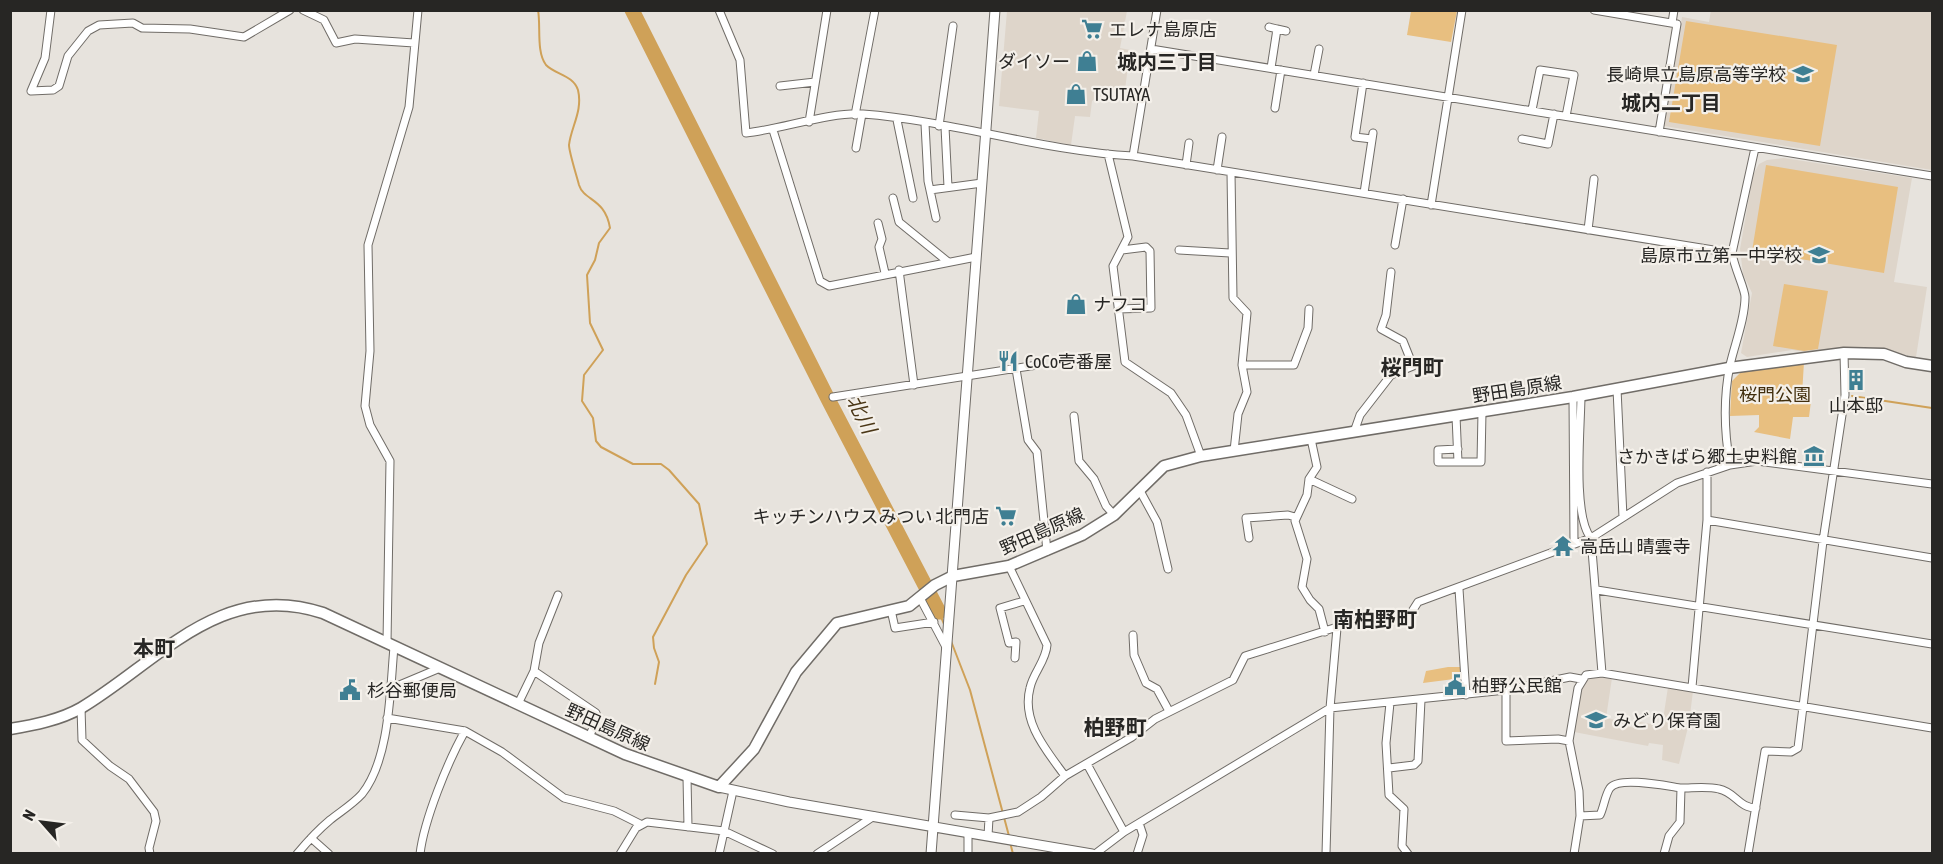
<svg xmlns="http://www.w3.org/2000/svg" width="1943" height="864" viewBox="0 0 1943 864" font-family="'Asap Condensed','Noto Sans JP',sans-serif">
	<rect width="100%" height="100%" fill="#e7e3dd"/>
	<!-- built -->
	<path fill="#ded5ca" d="M1711,10l221,1v159l-268,-44 18,-109 27,5z
		M1007,11h120l-7,37 10,2 -6,48 -25,-3 -7,6 -2,16 -15,-1 -4,29 -35,-7 3,-27 -40,-5z
		M1784,158l128,20 -18,104 33,5 -11,70 -48,-10 -64,5 -12,-2 -45,7 -6,-4 11,-60 -9,-19 -3,-25 13,-74 6,-11 8,-4z
		M1598,676l14,2 -6,40 20,4 -1,3 12,4 3,-7 22,4 6,-39 25,4 -4,32 -10,41 -17,-4 1,-15 -14,-2 -1,3 -74,-14 8,-48 7,-7z"/>
	<!-- green -->
	<path fill="#e8bf80" d="M1411,11h46l-6,31 -44,-7z
		M1686,21l151,24 -17,101 -151,-24z
		M1766,165l132,22 -14,86 -132,-22z
		M1784,284l44,7 -10,58 -14,2 -31,-5z
		M1804,362l-2,33 9,6 -2,16h-16l-3,22 -36,-7 5,-5v-12l-29,1 2,-35 9,-9z
		M1448,667h14v11l-39,5 3,-12z"/>
	<g fill="none" stroke-linecap="round" stroke-linejoin="round">
		<!-- stream -->
		<path stroke="#cfa158" stroke-width="2" d="M538,10c3,16 -2,42 8,55 10,10 27,10 32,25 5,21 -7,37 -9,55 0,7 8,32 10,40 5,16 26,13 31,43l-11,15 -4,17 -8,15 3,48 13,27 -19,25 -2,26 11,17 3,23 5,6 32,17h28l8,6 30,34 8,40 -21,31 -33,62 1,11 5,14 -4,22
			M1852,396l80,12
			M939,612l5,12
			M951,641l19,49 39,146
			M1010,842l3,12"/>
		<!-- river -->
		<path stroke="#cfa158" stroke-width="15" d="M632,10l197,391 110,211"/>
		<defs>
			<path id="minor" d="M51,10l-6,48 -14,33 22,-1 6,-4 9,-30 20,-25 11,-6 34,-2 9,5 48,1 54,8 46,-27
				M303,10l21,10 12,23 19,-4 59,4
				M719,10l21,50 6,73c36,-4 83,-21 117,-19 91,7 179,37 270,42l599,97
				M1594,10l83,14 -18,108
				M1672,23l2,-13
				M1269,27l8,2
				M1151,49l781,127
				M1271,68l6,-39 9,2
				M1314,75l5,-26
				M1363,83l-8,54 17,2
				M780,86l35,-4
				M1275,108l6,-38
				M1532,110l8,-40 34,5 -8,41
				M855,115l20,-105
				M897,120l16,78
				M809,122l18,-112
				M925,124l3,57 8,37
				M939,126l14,-100
				M945,127l3,60
				M773,130l47,151 9,5 147,-29
				M1522,139l26,5 6,-30
				M856,148l6,-34
				M1108,154l20,83 -15,29 12,96 46,31 15,22 15,41
				M1133,156l24,-146
				M1186,165l3,-22
				M1217,170l5,-33
				M1231,173l2,125 14,15 -5,52 5,27 -9,22 -4,37
				M930,190l52,-7
				M1364,193l9,-60
				M893,198l6,24 48,39
				M1431,205l31,-195
				M878,223l4,16 -3,8 6,26
				M1588,230l6,-51
				M1395,245l8,-46
				M1179,250l51,3
				M899,270l15,115
				M1118,309l33,-1 -1,-57 -4,-4 -24,3
				M1242,365h52l14,-37 1,-19
				M1016,369l12,71 9,12 10,99
				M1617,389l6,128
				M1581,395c0,31 -9,121 10,143l11,135
				M833,397l204,-32
				M1573,397l1,147
				M1074,416l5,45 15,18 12,27 8,9
				M1456,416l2,46
				M1354,432l6,-17 31,-40 22,-9 -10,-25 -22,-12 5,-14 5,-43
				M1311,439l6,28 -8,12 -2,16 -12,26 12,38 -5,28 8,13 9,9 6,23
				M1458,449l-20,1v12h43l1,-50
				M1730,465c-6,-34 -7,-66 0,-100 5,-22 15,-46 15,-68 0,-8 -11,-30 -13,-44l23,-105
				M1309,479l43,20
				M1139,489l18,33 11,47
				M1707,520l225,38
				M1249,538l-3,-20 42,-3 7,2
				M1009,566l38,79c-1,16 -14,28 -17,43 -9,34 17,63 35,88
				M1459,589l7,106
				M1597,590l335,54
				M920,598l26,49
				M891,610l4,18 39,-6
				M1133,635l1,20 12,28 11,6 12,22
				M387,643l3,-182 -20,-36 -5,-19 5,-55 -2,-106 41,-138 9,-97
				M1015,658l1,-16 -7,1 -9,-35 24,-7
				M534,671l62,42 1,4 -8,21
				M1692,687l15,-167v-48
				M390,689l50,-21
				M1506,690v51l52,-2 11,2
				M1390,703l-4,40 3,52 15,14 -2,37 6,8
				M518,704l16,-33 5,-28 19,-48
				M81,708l1,32 28,26 19,13 25,33 2,9 -7,27 1,6
				M387,718l78,13 37,21 62,46 50,13 26,13
				M1087,764l37,68
				M1389,768l25,-3 4,-4 3,-61
				M687,777l1,50
				M955,815l34,3 29,-6 23,-15 24,-21 67,-39 23,-18 78,-39 12,-24 124,-39 42,-4 7,-11 173,-64 86,-55 53,-18 27,-4 175,23
				M1580,816l20,-1c4,-8 5,-20 10,-27 9,-12 57,-2 71,0
				M988,836l1,-18
				M311,838l18,16
				M297,854c10,-12 21,-24 33,-34 10,-8 23,-16 32,-26 28,-35 28,-104 32,-147
				M420,854c4,-34 28,-93 45,-123
				M620,854l16,-26 11,-6 77,9 49,23
				M719,854l14,-63
				M817,854l57,-38
				M968,854v-21
				M1095,854l29,-22 206,-124 176,-18 64,-13 11,2
				M1137,854l6,-19 -4,-12
				M1326,854l4,-146 7,-80
				M1574,854l6,-38 -1,-25 -10,-50 9,-53 8,-13 16,-2 330,55
				M1664,854l5,-18 11,-14 1,-34c12,0 27,-2 38,1 16,3 20,19 37,19
				M1748,854l17,-103 26,1 7,-4 25,-207 22,-146 -1,-42"/>
			<path id="tertiary" d="M719,787l70,15 303,52
				M931,854l64,-844"/>
			<path id="secondary" d="M10,729c24,-4 50,-9 71,-21 77,-46 140,-129 242,-95l302,141 94,33 35,-38 42,-77 41,-49 72,-17 26,-21 18,-9 56,-10 73,-31 32,-20 50,-49 37,-10 372,-59 156,-29 115,-15 40,1 22,8 26,4"/>
		</defs>
		<!-- minor casing -->
		<use href="#minor" stroke="#706c67" stroke-width="9"/>
		<!-- tertiary casing -->
		<use href="#tertiary" stroke="#706c67" stroke-width="11"/>
		<!-- secondary casing -->
		<use href="#secondary" stroke="#706c67" stroke-width="13"/>
		<!-- minor -->
		<use href="#minor" stroke="#fff" stroke-width="7"/>
		<!-- tertiary -->
		<use href="#tertiary" stroke="#fff" stroke-width="9"/>
		<!-- secondary -->
		<use href="#secondary" stroke="#fff" stroke-width="10"/>
	</g>
	<!-- icons -->
	<defs>
		<symbol id="supermarket-bare" viewBox="-9 -9 18 18"><path d="M-6-5.5h2.5l.6 2H6L4.5 2H-2.5L-4.4-4H-6ZM-1.5 3.2a1.3 1.3 0 1 0 .1 0ZM3 3.2a1.3 1.3 0 1 0 .1 0Z" fill="#3f7f93" stroke="#f4f0ea" stroke-width="2.5" paint-order="stroke"/></symbol>
		<symbol id="shop-bare" viewBox="-9 -9 18 18"><path d="M-5-2.5h2.3a2.7 3.5 0 0 1 5.4 0H5L5.5 6h-11ZM-1.5-2.5h3a1.5 2.3 0 0 0-3 0Z" fill="#3f7f93" stroke="#f4f0ea" stroke-width="2.5" paint-order="stroke"/></symbol>
		<symbol id="school-bare" viewBox="-9 -9 18 18"><path d="M0-5L7-2L0 1L-7-2ZM-4 1L0 2.5L4 1V4Q0 6-4 4Z" fill="#3f7f93" stroke="#f4f0ea" stroke-width="2.5" paint-order="stroke"/></symbol>
		<symbol id="restaurant-bare" viewBox="-9 -9 18 18"><path d="M-5-6h1v4h1v-4h1v4h1v-4h1v5L-1.5 .5V6h-2V.5L-5-1ZM5-6V6H3V1.5H1.5Q1.5-4 5-6Z" fill="#3f7f93" stroke="#f4f0ea" stroke-width="2.5" paint-order="stroke"/></symbol>
		<symbol id="building-bare" viewBox="-9 -9 18 18"><path d="M-4-6H4V6H1V3H-1V6H-4ZM-2.5-4.3h1.7v1.8h-1.7ZM.8-4.3h1.7v1.8H.8ZM-2.5-1h1.7V.8h-1.7ZM.8-1h1.7V.8H.8Z" fill="#3f7f93" stroke="#f4f0ea" stroke-width="2.5" paint-order="stroke"/></symbol>
		<symbol id="museum-bare" viewBox="-9 -9 18 18"><path d="M0-6L6-3V-2H-6V-3ZM-5-1h2V3h-2ZM-1-1h2V3h-2ZM3-1h2V3H3ZM-6 4H6V6H-6Z" fill="#3f7f93" stroke="#f4f0ea" stroke-width="2.5" paint-order="stroke"/></symbol>
		<symbol id="temple-bare" viewBox="-9 -9 18 18"><path d="M0-6L5-2H3V0L6.5 2.5H4V6H1.5V3h-3V6H-4V2.5H-6.5L-3 0V-2H-5Z" fill="#3f7f93" stroke="#f4f0ea" stroke-width="2.5" paint-order="stroke"/></symbol>
		<symbol id="civic-bare" viewBox="-9 -9 18 18"><path d="M-.6-6.5H3V-4.5H.6V-3L4-1V1h2V6H-6V1h2V-1L-.6-3ZM-1.2 2.5V6h2.4V2.5Z" fill="#3f7f93" stroke="#f4f0ea" stroke-width="2.5" paint-order="stroke"/></symbol>
	</defs>
	<g fill-rule="evenodd">
		<use href="#supermarket-bare" x="1077" y="14" width="30" height="30"/>
		<use href="#shop-bare" x="1072" y="46" width="30" height="30"/>
		<use href="#school-bare" x="1788" y="59" width="30" height="30"/>
		<use href="#shop-bare" x="1061" y="79" width="30" height="30"/>
		<use href="#school-bare" x="1804" y="240" width="30" height="30"/>
		<use href="#shop-bare" x="1061" y="289" width="30" height="30"/>
		<use href="#restaurant-bare" x="993" y="346" width="30" height="30"/>
		<use href="#building-bare" x="1841" y="365" width="30" height="30"/>
		<use href="#museum-bare" x="1799" y="441" width="30" height="30"/>
		<use href="#supermarket-bare" x="991" y="501" width="30" height="30"/>
		<use href="#temple-bare" x="1548" y="531" width="30" height="30"/>
		<use href="#civic-bare" x="1440" y="670" width="30" height="30"/>
		<use href="#civic-bare" x="335" y="675" width="30" height="30"/>
		<use href="#school-bare" x="1581" y="705" width="30" height="30"/>
	</g>
	<g text-anchor="middle" dominant-baseline="central" stroke-width="4.5" stroke-linejoin="round" paint-order="stroke">
		<!-- poi labels -->
		<g font-size="18" fill="#272624" stroke="#f4f0ea" text-anchor="start">
			<text x="1109" y="29">エレナ島原店</text>
			<text x="1070" y="61" text-anchor="end">ダイソー</text>
			<text x="1786" y="74" text-anchor="end">長崎県立島原高等学校</text>
			<text x="1093" y="94">TSUTAYA</text>
			<text x="1802" y="255" text-anchor="end">島原市立第一中学校</text>
			<text x="1093" y="304">ナフコ</text>
			<text x="1025" y="361">CoCo壱番屋</text>
			<text x="1856" y="405" text-anchor="middle">山本邸</text>
			<text x="1797" y="456" text-anchor="end">さかきばら郷土史料館</text>
			<text x="989" y="516" text-anchor="end">キッチンハウスみつい 北門店</text>
			<text x="1580" y="546">高岳山 晴雲寺</text>
			<text x="1472" y="685">柏野公民館</text>
			<text x="367" y="690">杉谷郵便局</text>
			<text x="1613" y="720">みどり保育園</text>
		</g>
		<!-- street labels -->
		<g font-size="18" fill="#272624" stroke="#f4f0ea">
			<text transform="translate(1517 389) rotate(-9)">野田島原線</text>
			<text transform="translate(1042 531) rotate(-24)">野田島原線</text>
			<text transform="translate(608 727) rotate(24)">野田島原線</text>
		</g>
		<!-- park labels -->
		<g font-size="18" fill="#412e0d" stroke="#f4f0ea">
			<text x="1775" y="394">桜門公園</text>
		</g>
		<!-- neighbourhood labels -->
		<g font-size="20" font-weight="bold" fill="#272624" stroke="#f4f0ea">
			<text x="1167" y="61">城内三丁目</text>
			<text x="1671" y="102">城内二丁目</text>
		</g>
		<!-- water labels -->
		<g font-size="20" font-style="italic" fill="#4b3717" stroke="#f4f0ea">
			<text transform="translate(862 414) rotate(63)">北川</text>
		</g>
		<!-- quarter labels -->
		<g font-size="21" font-weight="bold" fill="#272624" stroke="#f4f0ea">
			<text x="1412" y="367">桜門町</text>
			<text x="1375" y="619">南柏野町</text>
			<text x="154" y="648">本町</text>
			<text x="1115" y="727">柏野町</text>
		</g>
	</g>
	<!-- border -->
	<rect width="1943" height="864" fill="none" stroke="#272624" stroke-width="24"/>
	<!-- north arrow -->
	<g transform="translate(42 822) rotate(298)" stroke="#f4f0ea" stroke-width="4.5" paint-order="stroke">
	<path d="M0-4.5L10 22L0 15L-10 22Z" fill="#272624"/>
	<text y="-9" font-size="16" font-weight="bold" text-anchor="middle" fill="#272624">N</text>
	</g>
</svg>
